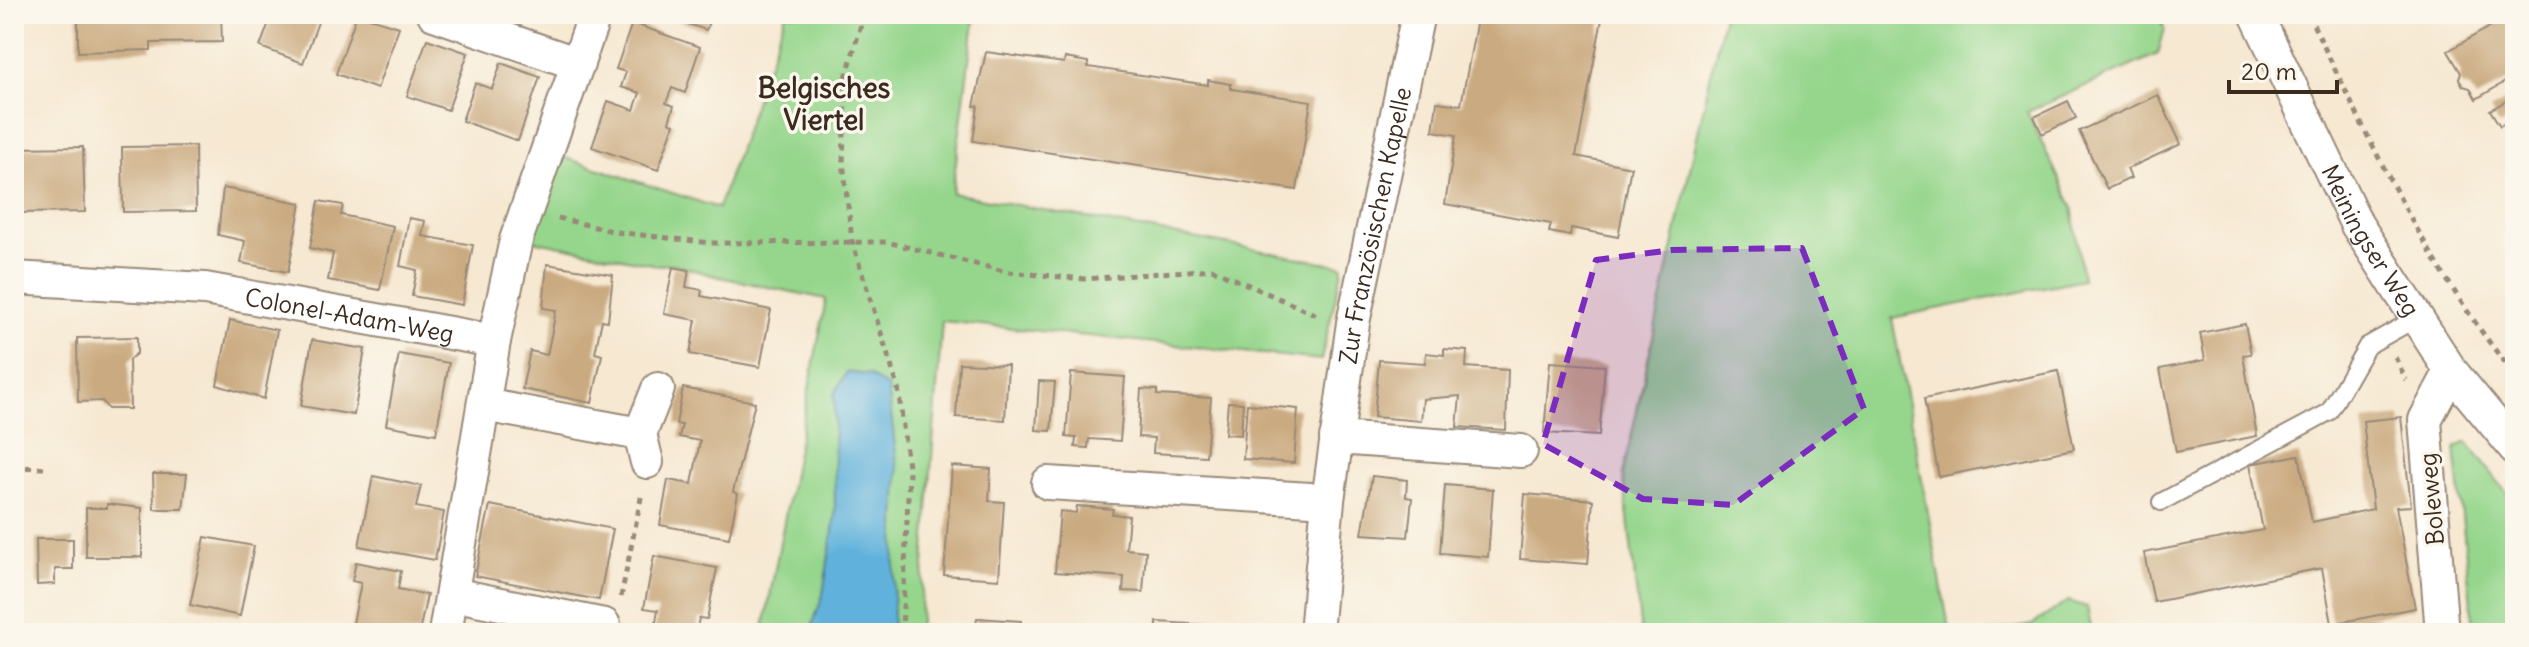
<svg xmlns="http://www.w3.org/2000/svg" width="2529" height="647" viewBox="0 0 2529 647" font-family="Delius,sans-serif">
	<rect width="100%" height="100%" fill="#fbf7ec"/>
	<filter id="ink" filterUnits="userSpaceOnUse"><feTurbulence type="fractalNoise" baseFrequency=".0125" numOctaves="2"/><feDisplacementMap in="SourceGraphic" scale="16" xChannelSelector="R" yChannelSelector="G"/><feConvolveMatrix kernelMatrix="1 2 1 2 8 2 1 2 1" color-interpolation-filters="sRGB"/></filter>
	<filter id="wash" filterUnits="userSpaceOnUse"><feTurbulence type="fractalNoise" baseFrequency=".006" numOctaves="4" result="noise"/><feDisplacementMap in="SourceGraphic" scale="32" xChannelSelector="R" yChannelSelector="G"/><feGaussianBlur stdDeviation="1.8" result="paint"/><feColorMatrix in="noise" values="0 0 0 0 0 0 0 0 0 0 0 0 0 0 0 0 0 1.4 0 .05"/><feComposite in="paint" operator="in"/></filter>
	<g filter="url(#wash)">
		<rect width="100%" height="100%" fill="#f6e8d1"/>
		<!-- green -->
		<path fill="#95d68c" stroke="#688055" stroke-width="2" d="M786,14h189l-23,179 391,73 -22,94 -379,-39 -23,312h-156l63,-334 -111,-23 -41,-12 -17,1 -130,-26 27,-85 164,54z
			M1724,14h434l7,14 -7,26 -131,58 45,94 11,73 -191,39 58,315h-309l-18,-159z
			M2467,442l48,61v130h-41l-19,-185z
			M2068,601l19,6 5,26h-103l43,-8z"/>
		<!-- water -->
		<path fill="#61b2dc" stroke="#4e6e7d" stroke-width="2" d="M847,372l22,3 19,13 10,83 -6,162h-82l13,-39 12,-77 -1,-123z"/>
		<g id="blocks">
			<!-- building -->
			<path fill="#caaa80" d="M78,14h143l1,28 -71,1v7l-73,2z
				M272,14h49l-18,49 -43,-16z
				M357,14l42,13 -22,62 -41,-15z
				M658,14h52l1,2 -5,14z
				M1478,14h125l-27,142 55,11 -13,70 -47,-9 -1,8 -21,-4 2,-8 -106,-20 11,-69 -23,-4 4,-29 24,3z
				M2512,14l3,62 -39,23 -6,-11 -7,-2 -4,-7 2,-6 -13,-22z
				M632,23l68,24 -15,46 -13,-5 -6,15 8,3 -5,16 5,2 -16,46 -66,-23 16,-46 26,9 6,-17 -19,-6 5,-15 -10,-3z
				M427,39l41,14 -20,57 -41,-14z
				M986,52l78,11 1,-5 23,4v5l120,18v-5l23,4v5l80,12 -14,89 -324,-49 5,-35h-4z
				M501,63l39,14 -22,64 -56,-20 13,-38 17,6z
				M2158,95l23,49 -54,25 4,9 -24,11 -28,-58z
				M2515,96v21l-15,9 -10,-16z
				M2068,101l8,17 -34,16 -8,-17z
				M195,146l1,65 -73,1 -1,-65z
				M83,147l2,65 -71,1v-65z
				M223,188l78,15 -13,69 -47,-9 4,-22 -27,-6z
				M319,201l24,4 -2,10 52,11 -13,64 -52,-10 5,-27 -23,-5z
				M409,218l16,3 -3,15 51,9 -11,60 -50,-9 5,-26 -17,-4z
				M547,264l66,11 -5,46 -6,-1 -7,33 7,2 -10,48 -70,-14 8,-38 17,4 6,-29 3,-16 -13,-2z
				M673,267l16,3 -3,17 16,3 -1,6 70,14 -11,57 -70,-13 6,-34 -32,-6z
				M230,320l47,10 -13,69 -47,-14z
				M2245,324l6,30 -8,1 14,81 -81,16 -16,-83 45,-9 -5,-27z
				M137,337v16l-8,7 1,49h-22l-6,-8 -24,1 -1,-64z
				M312,340l53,9 -11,66 -53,-9z
				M1444,349l23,2 -1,16 42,3 -2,60 -49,-3 3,-31 -37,3 -2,22 -47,-4 5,-57 46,3 1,-10 18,2z
				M399,354l50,9 -13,71 -50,-9z
				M1550,362l55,4 -6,70 -55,-3z
				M959,363l49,2 -3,55 -49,-3z
				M2058,371l16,78 -135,28 -15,-78z
				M1071,373l54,4 -5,64 -31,-2 -1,9 -13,-1 1,-9 -10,-1z
				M1039,381l16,1 -4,49 -15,-1z
				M683,388l72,14 -22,90 5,2 -9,44 -69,-13 8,-45 24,4 8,-43 -21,-4 3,-12 -6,-1z
				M1141,389l16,1v5l54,3 -5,58 -53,-3 1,-15 -16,-1z
				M1228,402l15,1 -2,32 -16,-1z
				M1247,404l51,5 -4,54 -51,-4z
				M2401,417l10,89 -15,1 19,101 -83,16 -10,-56 -168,34 -10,-49 119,-23 -13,-66 49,-9 13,67 61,-13 -10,-88z
				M952,466l39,3 -2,32 15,1 -5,77 -55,-4z
				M153,474h34l-4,35h-29z
				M373,476l48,10 -5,21 28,5 -9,48 -76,-14z
				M1372,476l35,4 -1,17 6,1 -4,39 -46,-3z
				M1445,485l48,4 -5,68 -48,-4z
				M1525,494l68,6 -5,64 -68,-5z
				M107,504l35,4v49h-56v-49h21z
				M490,505l123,24 -14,71 -124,-24z
				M1077,506l36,3 -1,5 17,2 -3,33 20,2 -3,41 -20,-1 1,-14 -69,-5 5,-61 16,2z
				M205,537l49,9 -14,70 -50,-11z
				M36,539h37v30h-18v15l-18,1z
				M654,556l63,12 -10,51 -8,-1 -3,15h-42l4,-23 -14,-2z
				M356,562l45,9 -3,18 29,6 -8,38h-68l10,-50 -9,-2z
				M977,618l44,3v12h-46z
				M1157,622l136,8 -1,3h-135z"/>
		</g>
	</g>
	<g filter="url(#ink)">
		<use href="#blocks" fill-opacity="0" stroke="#988978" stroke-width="2"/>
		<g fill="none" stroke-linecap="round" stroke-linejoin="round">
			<defs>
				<path id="service" d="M2161,502l168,-90 38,-66 50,-28
					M2370,633h10"/>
				<g id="minor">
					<path d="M434,14l144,50"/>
					<path id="s1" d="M2256,14l101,211 94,146 64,77"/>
					<path id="s2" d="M14,278l191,11 289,52"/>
					<path d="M484,405l156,29 18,-45"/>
					<path d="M640,434l7,28"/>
					<path d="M1336,438l185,13"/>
					<path d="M1048,483l280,17"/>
					<path d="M452,594l152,31 -1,8"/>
					<path d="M445,633l49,-292 22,-101 79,-226"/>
					<path id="s3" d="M1316,633l12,-133 25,-177 65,-309"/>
					<path d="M2442,633l-17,-213 26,-49"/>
				</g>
			</defs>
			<!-- service casing -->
			<use href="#service" stroke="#988978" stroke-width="20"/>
			<!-- minor casing -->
			<use href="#minor" stroke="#988978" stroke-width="36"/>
			<!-- path -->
			<path stroke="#988978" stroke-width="5" stroke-dasharray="6 6" stroke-linecap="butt" d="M864,14l-18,64 -3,84 9,79 46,146 11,87 -7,159
				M2308,14c61,124 119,254 207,361
				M558,218l58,14 95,11 176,-1 121,30 76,7 128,-10 107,47
				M2395,357l11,23
				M14,467l30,1
				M621,597l21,-104"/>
			<!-- service -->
			<use href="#service" stroke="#fff" stroke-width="16"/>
			<!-- minor -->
			<use href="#minor" stroke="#fff" stroke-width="32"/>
		</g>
	</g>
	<!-- marked area -->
	<path fill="#7b2cbf" fill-opacity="0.2" stroke="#7b2cbf" stroke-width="6" stroke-dasharray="16 10" stroke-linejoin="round" d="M1802,248l62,161 -131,96 -90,-6 -100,-55 53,-184 76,-10z"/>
	<g text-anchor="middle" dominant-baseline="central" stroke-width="7" stroke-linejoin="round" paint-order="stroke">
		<!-- street labels -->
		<g font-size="24" fill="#3b2a1e" stroke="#fbf7ec">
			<text stroke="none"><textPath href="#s3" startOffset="412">Zur Französischen Kapelle</textPath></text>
			<text stroke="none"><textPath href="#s1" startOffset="254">Meiningser Weg</textPath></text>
			<text stroke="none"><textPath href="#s2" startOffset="338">Colonel-Adam-Weg</textPath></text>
			<text transform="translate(2431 499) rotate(-95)">Boleweg</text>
		</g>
		<!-- quarter labels -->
		<g font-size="28" font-weight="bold" fill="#3b2a1e" stroke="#fbf7ec">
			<text x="824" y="88">Belgisches<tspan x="824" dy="32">Viertel</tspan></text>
		</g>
	</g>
	<!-- margin -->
	<rect width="2529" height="647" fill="none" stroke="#fbf7ec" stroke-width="48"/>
	<!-- scale -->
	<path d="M2229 80v12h108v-12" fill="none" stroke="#3b2a1e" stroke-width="4"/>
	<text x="2241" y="80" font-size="24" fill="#3b2a1e" stroke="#fbf7ec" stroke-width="6" paint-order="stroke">20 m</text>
</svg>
